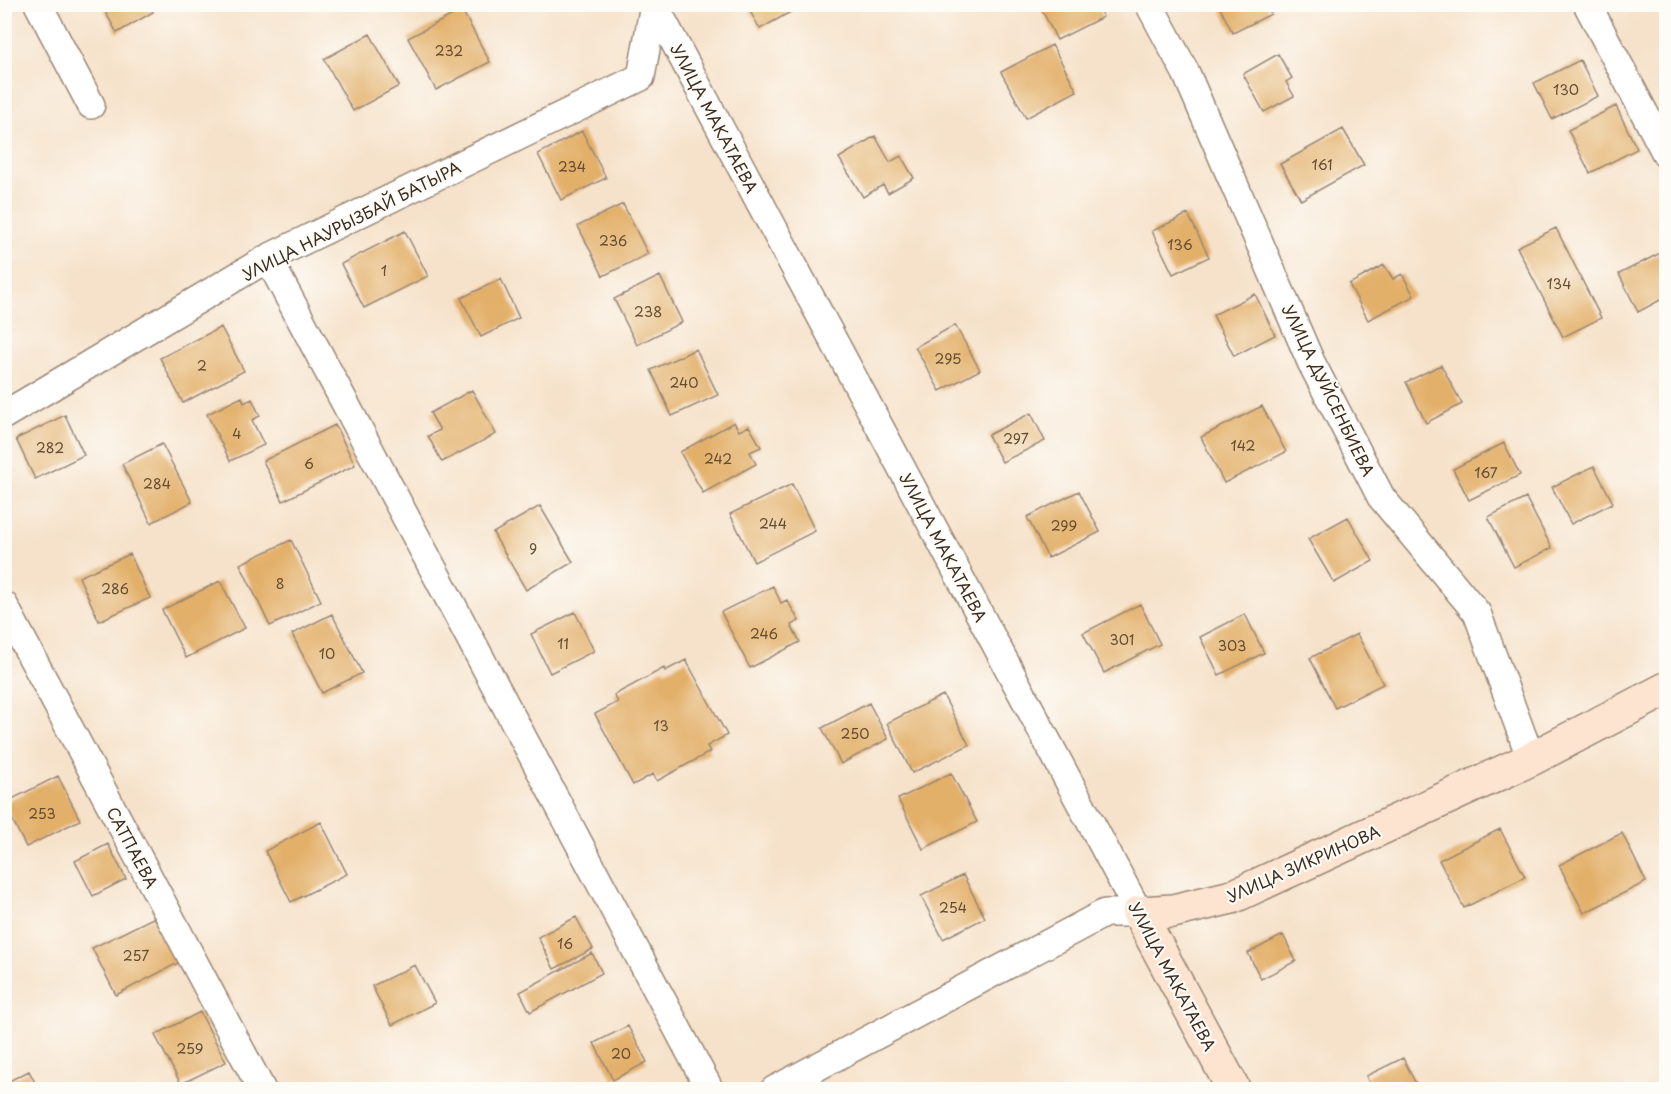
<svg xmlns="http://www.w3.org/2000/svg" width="1671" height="1094" viewBox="0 0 1671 1094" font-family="'Playpen Sans',sans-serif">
	<rect width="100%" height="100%" fill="#fdfcf7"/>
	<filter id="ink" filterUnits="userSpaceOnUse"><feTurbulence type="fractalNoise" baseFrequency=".0167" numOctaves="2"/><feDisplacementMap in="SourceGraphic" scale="12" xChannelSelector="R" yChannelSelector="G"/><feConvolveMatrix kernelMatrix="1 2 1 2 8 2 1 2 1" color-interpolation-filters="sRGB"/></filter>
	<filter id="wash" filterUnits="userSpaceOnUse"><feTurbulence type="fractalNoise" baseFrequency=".008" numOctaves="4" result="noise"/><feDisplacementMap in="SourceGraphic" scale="24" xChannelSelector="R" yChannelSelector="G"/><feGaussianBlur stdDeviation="1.35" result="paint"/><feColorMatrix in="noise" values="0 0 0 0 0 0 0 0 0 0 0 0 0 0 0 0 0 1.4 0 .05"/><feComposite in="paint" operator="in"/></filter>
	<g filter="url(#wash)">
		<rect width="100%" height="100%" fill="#f6e2ca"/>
		<g id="blocks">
			<!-- building -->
			<path fill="#e3b06a" d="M101,4h48l4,8 -36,21z
				M746,4h59l-45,25z
				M1039,4h58l6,13 -46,23z
				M1218,4h48l5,10 -38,19z
				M462,10l28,52 -54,28 -28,-52z
				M370,34l29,52 -46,25 -29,-52z
				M1052,45l25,46 -51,27 -25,-46z
				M1278,54l14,24 -6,4 8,14 -30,16 -21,-38z
				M1580,60l18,36 -46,23 -18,-36z
				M1616,106l21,43 -47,24 -22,-43z
				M1343,129l21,36 -63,35 -21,-36z
				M582,131l24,47 -45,22 -23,-46z
				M875,136l15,26 11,-6 13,22 -26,15 -5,-8 -20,12 -24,-39z
				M623,204l25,50 -45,22 -25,-50z
				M1188,214l21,43 -36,17 -21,-43z
				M1556,228l45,90 -38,19 -46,-90z
				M405,231l23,45 -64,32 -23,-44z
				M1666,250v47l-28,15 -19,-38z
				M1384,265l9,14 9,-5 12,22 -46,24 -19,-36z
				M660,276l22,46 -45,23 -23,-46z
				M501,279l18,39 -38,19 -20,-39z
				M1255,294l20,41 -41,21 -21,-41z
				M955,325l25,45 -40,21 -25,-44z
				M221,327l23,44 -61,32 -23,-45z
				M696,349l22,46 -46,21 -21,-46z
				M1441,365l21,39 -36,19 -20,-41z
				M472,390l24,44 -54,28 -14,-26 12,-6 -10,-17z
				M242,397l2,6 8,-4 8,17 -8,4 12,25 -34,16 -23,-47z
				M1262,406l24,46 -62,31 -23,-46z
				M1031,413l14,28 -43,21 -14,-27z
				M65,415l19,40 -49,24 -19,-40z
				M734,422l5,9 10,-5 12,21 -11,5 6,12 -53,29 -23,-41z
				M335,425l20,40 -72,36 -20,-40z
				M1504,443l16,32 -51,25 -16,-31z
				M162,444l30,58 -41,21 -29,-59z
				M1594,466l19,37 -42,21 -19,-37z
				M792,484l23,47 -61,31 -24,-48z
				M1079,491l21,41 -52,26 -21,-41z
				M1526,498l26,50 -38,19 -26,-50z
				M540,506l33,56 -47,28 -33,-57z
				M1348,517l25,44 -39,22 -26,-44z
				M291,540l30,61 -51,25 -30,-62z
				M130,554l20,44 -51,23 -20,-44z
				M220,581l25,47 -59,30 -24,-48z
				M773,586l8,17 6,-3 12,21 -8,4 9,17 -50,26 -29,-56z
				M1140,604l20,40 -56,29 -21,-40z
				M575,612l19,39 -44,22 -19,-39z
				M332,614l30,59 -40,20 -30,-59z
				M1245,614l19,39 -45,22 -19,-38z
				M1357,634l26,50 -48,24 -25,-50z
				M686,660l41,75 -20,11 3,6 -53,29 -4,-7 -20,11 -38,-71 23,-12 -4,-7 50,-27 1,3z
				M943,695l26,50 -57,28 -25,-50z
				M869,703l19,36 -47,25 -19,-36z
				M951,773l26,49 -54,27 -25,-50z
				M58,776l22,44 -54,27 -22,-44z
				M321,822l26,52 -56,28 -26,-51z
				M1500,829l25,48 -61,31 -25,-48z
				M1622,833l24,49 -62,31 -25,-48z
				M108,844l18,35 -33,17 -18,-35z
				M963,875l22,43 -42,21 -22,-43z
				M157,916l23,46 -64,33 -24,-47z
				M576,917l17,32 -39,20 -16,-32z
				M1283,935l13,26 -35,18 -13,-26z
				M592,953l10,20 -72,39 -10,-20z
				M415,965l20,38 -43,22 -20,-39z
				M200,1012l26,50 -45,22 -26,-49z
				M628,1026l19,36 -34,18 -19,-37z
				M1403,1058l16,32h-46l-7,-14z
				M29,1071l10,19h-34v-7z"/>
		</g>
	</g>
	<g filter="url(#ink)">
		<use href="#blocks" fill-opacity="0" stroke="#988674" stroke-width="1.5"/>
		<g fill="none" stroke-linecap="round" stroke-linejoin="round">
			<defs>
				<path id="street" d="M38,4l53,101
					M654,4l485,909h-34l-331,177
					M1149,4l37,69 125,289 70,135 96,116 54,146
					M1587,4l79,150
					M268,258l442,832
					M4,415l264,-157 373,-181 13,-73
					M4,605l258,485"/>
				<path id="secondary" d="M1234,1090l-95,-177 34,-2 59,-14 299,-138 135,-70"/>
			</defs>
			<!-- street casing -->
			<use href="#street" stroke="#988674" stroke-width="30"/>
			<!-- secondary casing -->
			<use href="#secondary" stroke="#988674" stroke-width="36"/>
			<!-- street -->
			<use href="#street" stroke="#fff" stroke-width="27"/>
			<!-- secondary -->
			<use href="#secondary" stroke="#fde4d1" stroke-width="33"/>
		</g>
	</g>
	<g text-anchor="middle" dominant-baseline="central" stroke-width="4.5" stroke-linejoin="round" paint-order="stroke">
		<!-- number labels -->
		<g font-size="14" fill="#654c31">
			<text x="449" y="50">232</text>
			<text x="1566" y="89">130</text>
			<text x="1322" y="164">161</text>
			<text x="572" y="166">234</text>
			<text x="613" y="240">236</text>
			<text x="1180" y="244">136</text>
			<text x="384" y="270">1</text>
			<text x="1559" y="283">134</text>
			<text x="648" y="311">238</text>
			<text x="948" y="358">295</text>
			<text x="202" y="365">2</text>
			<text x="684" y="382">240</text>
			<text x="237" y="433">4</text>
			<text x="1016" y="438">297</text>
			<text x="1243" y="445">142</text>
			<text x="50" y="447">282</text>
			<text x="718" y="458">242</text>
			<text x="309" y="463">6</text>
			<text x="1486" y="472">167</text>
			<text x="157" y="483">284</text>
			<text x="773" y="523">244</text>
			<text x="1064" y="525">299</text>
			<text x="533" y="548">9</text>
			<text x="280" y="583">8</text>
			<text x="115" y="588">286</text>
			<text x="764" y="633">246</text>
			<text x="1122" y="639">301</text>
			<text x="563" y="643">11</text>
			<text x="1232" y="645">303</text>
			<text x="327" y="653">10</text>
			<text x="661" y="725">13</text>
			<text x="855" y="733">250</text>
			<text x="42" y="813">253</text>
			<text x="953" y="907">254</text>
			<text x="565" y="943">16</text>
			<text x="136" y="955">257</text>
			<text x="190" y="1048">259</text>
			<text x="621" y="1053">20</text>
		</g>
		<!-- street labels -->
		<g font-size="16" fill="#3b2a1e" stroke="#fdfcf7">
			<text transform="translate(715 118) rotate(62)">УЛИЦА МАКАТАЕВА</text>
			<text transform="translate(351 220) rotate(-27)">УЛИЦА НАУРЫЗБАЙ БАТЫРА</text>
			<text transform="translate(1329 390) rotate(64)">УЛИЦА ДУЙСЕНБИЕВА</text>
			<text transform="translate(944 547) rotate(62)">УЛИЦА МАКАТАЕВА</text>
			<text transform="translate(133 847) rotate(62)">САТПАЕВА</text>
			<text transform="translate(1303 863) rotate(-24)">УЛИЦА ЗИКРИНОВА</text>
			<text transform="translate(1173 976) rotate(62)">УЛИЦА МАКАТАЕВА</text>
		</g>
	</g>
	<!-- margin -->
	<rect width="1671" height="1094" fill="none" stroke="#fdfcf7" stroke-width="24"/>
</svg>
